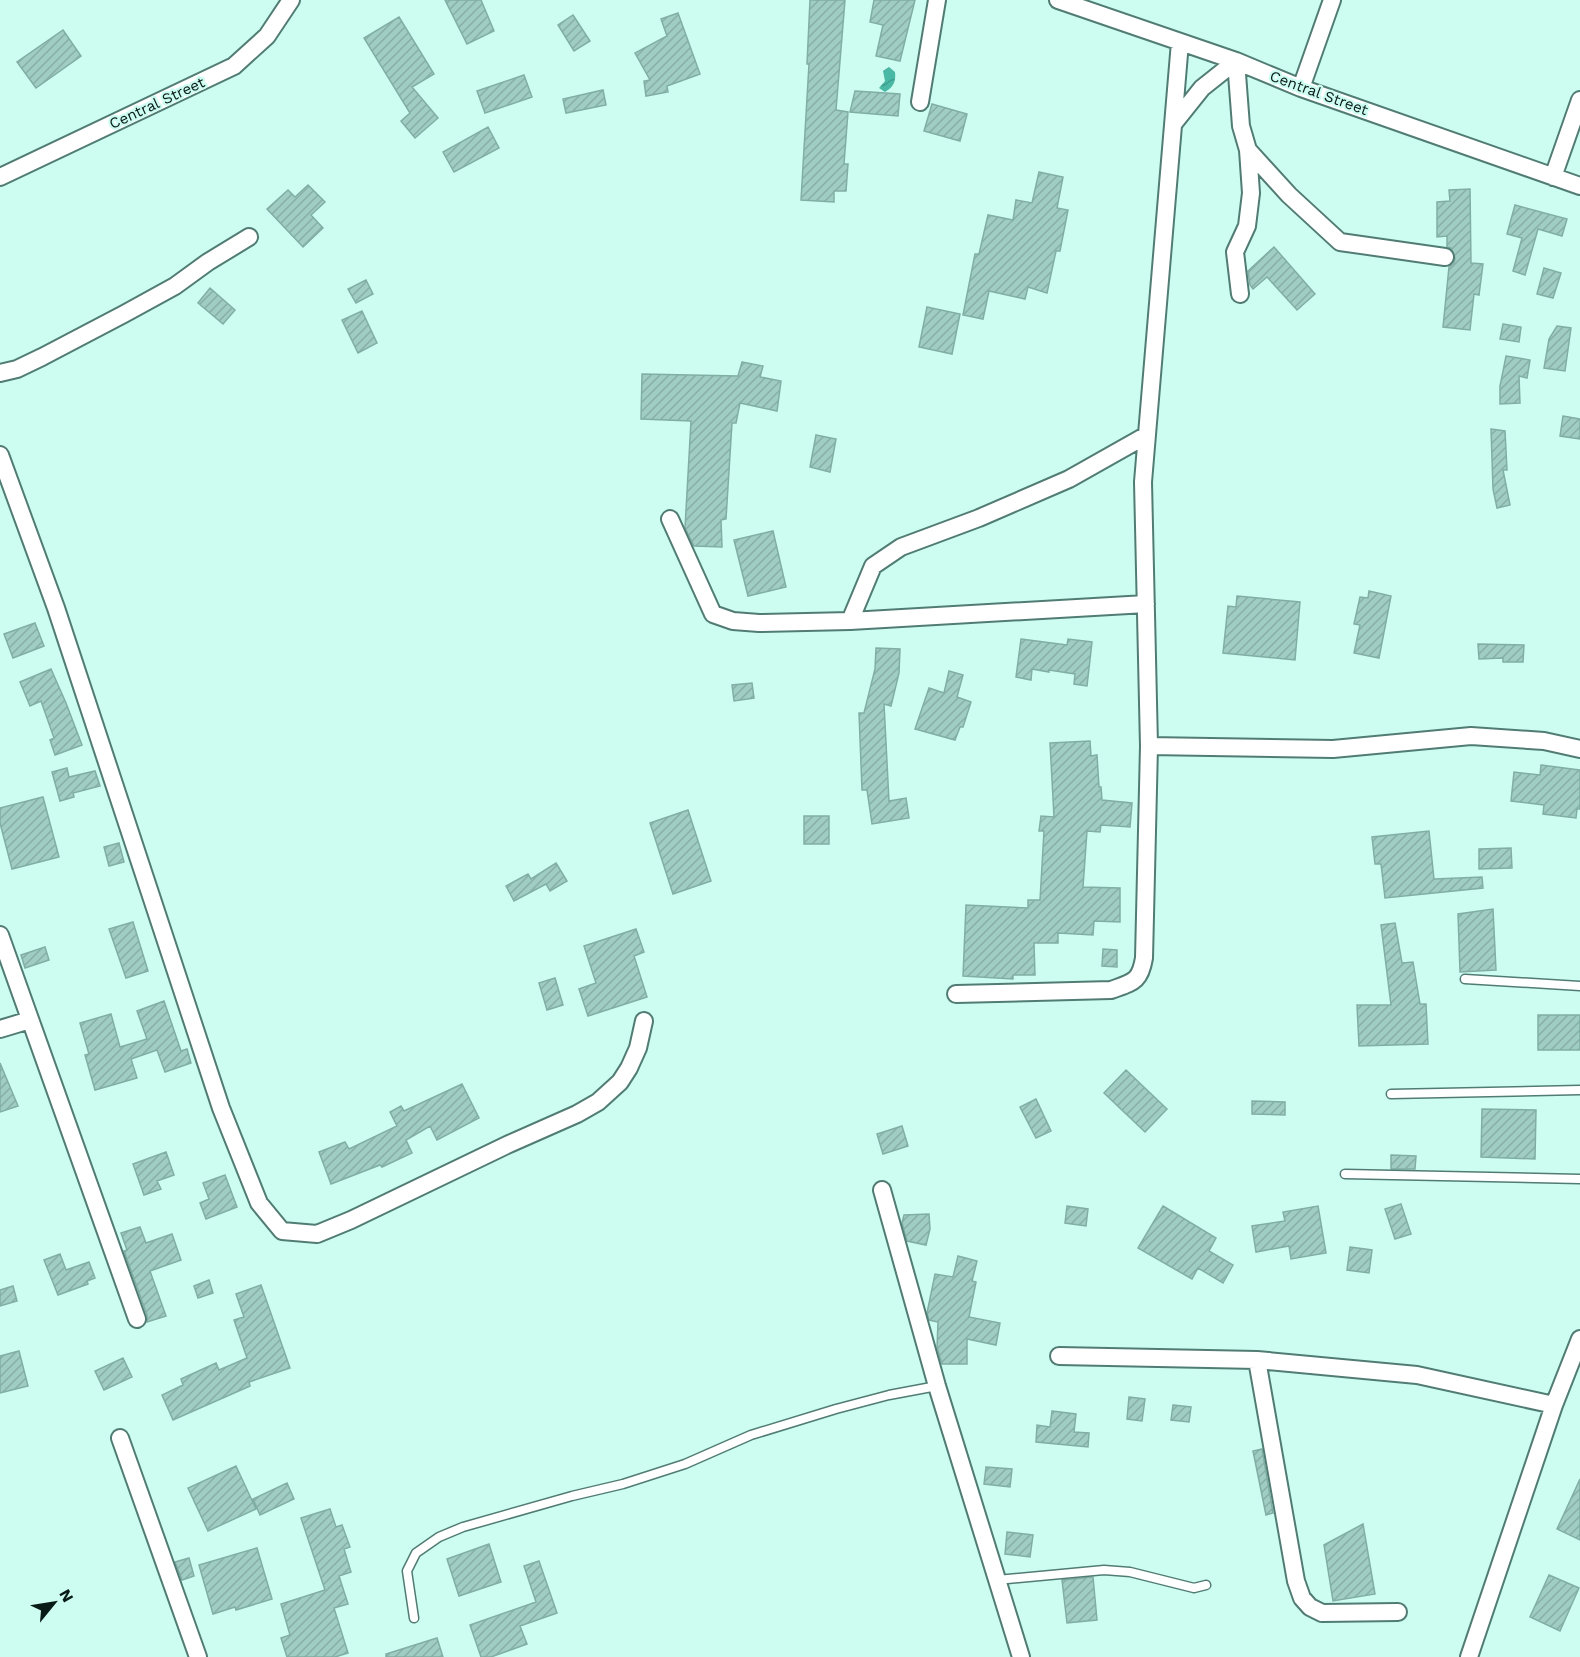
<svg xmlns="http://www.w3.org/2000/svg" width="1580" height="1657" viewBox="0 0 1580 1657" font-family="'Work Sans',sans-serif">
	<defs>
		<pattern id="water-waves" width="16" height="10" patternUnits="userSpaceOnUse" patternTransform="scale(1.5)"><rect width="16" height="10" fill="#49b9a6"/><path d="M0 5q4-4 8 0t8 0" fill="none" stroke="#3e9e8e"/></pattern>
		<pattern id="building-hatch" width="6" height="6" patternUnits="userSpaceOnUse" patternTransform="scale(1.5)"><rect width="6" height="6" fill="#a0cdc3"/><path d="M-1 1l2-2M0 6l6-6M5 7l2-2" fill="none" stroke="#88afa7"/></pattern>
	</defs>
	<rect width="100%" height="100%" fill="#cdfcf1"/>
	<!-- water -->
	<path fill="url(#water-waves)" d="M889,67l6,5c1,9 -1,15 -10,20l-6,-4 6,-7 -2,-10z"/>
	<!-- building -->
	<path fill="url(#building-hatch)" stroke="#81aea4" stroke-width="1.5" d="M445,0h36l13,31 -27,13z
		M810,0h35l-9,110 12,2 -4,52h4l-2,27h-12v11l-33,-2 8,-136h-2z
		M874,0h41l-15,61 -24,-5 7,-31 -13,-3z
		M678,13l22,61 -33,12 1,6 -22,4 -2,-15 6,-1 -15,-27 32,-17 -6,-17z
		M573,15l17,26 -16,10 -16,-26z
		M399,17l35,57 -22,13 26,31 -23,20 -14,-17 9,-8 -46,-75z
		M63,30l18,26 -45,32 -19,-26z
		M524,75l8,22 -47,16 -8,-22z
		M603,90l3,15 -40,8 -3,-14z
		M855,91l45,3 -2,22 -48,-4z
		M932,104l35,10 -7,27 -36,-10z
		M488,127l11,21 -45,24 -11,-20z
		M1039,172l24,5 -6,31 11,2 -8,41h-4l-9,42 -19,-6 -3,12 -36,-8 -6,28 -20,-4 12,-61h4l9,-39 25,5 3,-20 16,3z
		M308,185l17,17 -14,13 12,13 -20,19 -36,-38 21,-19 7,7z
		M1470,189l1,74 12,1 -4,31 -5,-1 -4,36 -27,-3 6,-60 5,-4 1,-5 -4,-10 -4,-1v-11l-10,1v-35l13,-1 -1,-11z
		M1515,205l52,14 -5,17 -24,-7 -13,46 -12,-4 9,-33 -15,-4z
		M1274,247l41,47 -18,16 -30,-33 -14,12 -3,-4 -2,-14z
		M1544,268l17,5 -8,25 -16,-4z
		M366,280l7,14 -17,9 -8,-14z
		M210,288l25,22 -12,14 -25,-21z
		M927,307l33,7 -8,40 -33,-7z
		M362,311l15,32 -19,10 -16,-33z
		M1503,324l18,3 -2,15 -19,-3z
		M1557,326l14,2 -6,43 -21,-3 5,-29z
		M1506,356l24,4 -3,18 -8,-2 1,27 -20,1v-18z
		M742,362l21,4 -3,11 21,4 -4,30 -37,-8 -4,20h-4l-6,96 -5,1 1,27 -28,-1 -9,-18 6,-107 -50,-2 1,-45 96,2z
		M1563,416l17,3v20l-20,-3z
		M1491,429l14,2 2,39h-4l7,35 -13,3 -4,-19z
		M816,435l20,4 -6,33 -20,-5z
		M773,531l13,56 -38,9 -14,-56z
		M1369,591l22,5 -12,62 -25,-5 6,-28 -6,-1 6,-27 8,1z
		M1237,596l63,6 -5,58 -72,-7 5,-47 8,1z
		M35,623l9,23 -31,12 -9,-24z
		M1021,639l46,6 1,-6 24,3 -5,44 -13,-2 1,-10 -26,-4v2l-17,-3 -1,11 -15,-3z
		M1478,644l46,1 -1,17h-20v-4l-24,1z
		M876,648l24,1 -1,24 -8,33 -7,-2 5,97 17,-3 3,20 -37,6 -5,-34h-5l-3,-77h5l11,-44z
		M51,669l15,34 16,42 -27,10 -5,-15 4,-2 -13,-37 -11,5 -10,-24z
		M949,671l14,4 -6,22 14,5 -8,25h-3l-5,13 -40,-11 14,-41 15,5z
		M752,683l2,15 -20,3 -2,-16z
		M1090,741l1,15 6,-1 2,32h2l1,13 30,3 -2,24 -29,-2 -1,7 -13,-1 -4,56 37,1v34l-26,-1 -1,14 -35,-2v10h-24l1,32h-22v4l-50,-3 3,-71 62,3v-8h12l4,-69h-5l2,-15 13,1 -4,-74z
		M1541,765l39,5v39h-3l-1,9 -33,-4 1,-9 -33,-4 3,-29 26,3z
		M67,768l2,9 26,-6 5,15 -27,7 1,4 -14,4 -8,-29z
		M43,797l16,60 -47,12 -12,-46v-15z
		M688,810l23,71 -38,13 -23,-71z
		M804,816h25v28h-25z
		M1429,831l5,48 48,-2 1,11 -98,10 -4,-34h-6l-3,-27z
		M119,843l5,19 -15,4 -5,-19z
		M1511,848l1,20 -33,1v-20z
		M556,863l11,18 -17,10 -4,-7 -32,17 -8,-15 22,-12 3,5z
		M1493,909l3,61 -36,2 -2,-58z
		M133,922l15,49 -22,7 -17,-49z
		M1395,923l7,40 11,-1 7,42h6l2,40 -69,2 -2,-41h34l-10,-80z
		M636,929l8,23 -10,4 13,41 -59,19 -9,-27 17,-6 -12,-37z
		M45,947l4,13 -24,8 -4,-13z
		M1103,949l14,1v17l-15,-1z
		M555,978l8,27 -16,5 -8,-27z
		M164,1001l17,50 6,-2 4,14 -26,9 -8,-22 -26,9 6,19 -42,12 -10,-35 4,-1 -9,-31 31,-9 9,33 27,-8 -10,-28z
		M1538,1015h42v35h-42z
		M0,1063l18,43 -18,6z
		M1126,1070l41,39 -22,23 -41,-39z
		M462,1084l17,34 -42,22 -7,-14 -24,14 6,13 -30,14 -2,-2 -49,19 -12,-32 26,-10 4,7 48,-23 -7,-14 11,-6 3,5z
		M1036,1099l15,32 -15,7 -16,-31z
		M1252,1101l33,1v13l-33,-1z
		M1482,1109l54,1 -1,49 -54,-2z
		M902,1126l6,20 -25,8 -6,-20z
		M166,1152l8,23 -17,6 4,8 -17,6 -11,-31z
		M1391,1155l25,1 -1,13h-24z
		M225,1175l12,32 -31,12 -6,-16 9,-4 -6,-16z
		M1401,1204l10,30 -16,5 -10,-30z
		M1067,1206l21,3 -2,17 -21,-3z
		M1163,1206l53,32 -7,13 24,14 -10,18 -25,-15 -6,11 -54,-31z
		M1318,1206l8,47 -35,6 -2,-13 -33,6 -4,-26 33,-5 -2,-9z
		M929,1214l1,15 -4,16 -19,-4 -5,-18 2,-8z
		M140,1227l6,16 26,-9 9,26 -31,11 16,45 -19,6v-7l-23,-64 3,-1 -6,-17z
		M1350,1247l22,3 -3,23 -22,-3z
		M60,1254l6,16 23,-8 6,16 -8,3 1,3 -30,11 -14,-35z
		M958,1256l19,5 -5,20 4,1 -7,35 31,6 -4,22 -29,-6v25h-25l-5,-16 1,-26 -9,-2 -2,-7 8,-39 18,3z
		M209,1280l4,13 -15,5 -4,-12z
		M261,1285l29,83 -41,14 1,4 -77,34 -11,-25 21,-10 -2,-6 35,-16 3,7 28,-12 -13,-38 10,-3 -8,-23z
		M13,1286l4,15 -17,5v-16z
		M19,1351l9,35 -28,7v-37z
		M123,1358l9,19 -28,13 -9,-19z
		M1129,1397l16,2 -3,22 -15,-2z
		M1173,1405l18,2 -2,15 -18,-2z
		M1052,1411l24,3 -2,18 15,1 -1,14 -52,-5 1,-17 13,2z
		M1262,1449l11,64 -7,2 -13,-64z
		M236,1466l20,43 -48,22 -20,-43z
		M986,1467l26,2 -2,18 -26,-3z
		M1580,1479v61l-23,-11z
		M287,1483l7,16 -34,16 -7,-16z
		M330,1509l6,18 6,-2 8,22 -6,2 7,23 -12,4 9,28 -14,4 14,45 -13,4h-48l-6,-19 9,-3 -9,-31 44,-14 -24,-72z
		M1363,1524l12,70 -42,7 -9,-56z
		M1007,1532l26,3 -3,22 -25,-3z
		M489,1544l12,38 -42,14 -12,-37z
		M257,1548l15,51 -36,11 -1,-3 -22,7 -14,-49z
		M189,1558l5,18 -12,4 -7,-18z
		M539,1561l18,52 -37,13 7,18 -36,13h-10l-11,-32 66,-23 -12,-36z
		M1549,1575l30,13 -19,43 -30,-14z
		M1093,1577l4,43 -30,3 -5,-43z
		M437,1638l6,19h-57v-3z"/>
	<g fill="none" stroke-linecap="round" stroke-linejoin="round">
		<defs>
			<path id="lane" d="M1465,979l115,7
				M1391,1094l189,-4
				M1345,1174l235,5
				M997,1580l107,-10 26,2 64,16 12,-3
				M414,1618l-7,-47 9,-18 23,-16 24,-10 109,-31 51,-12 62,-20 66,-29 85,-26 53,-14 48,-9"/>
			<path id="street" d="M1058,0l178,61 65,27 279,98
				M1180,42l-37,440 6,264 184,3 138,-13 73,5 36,8
				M1236,61l5,65 7,24 3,43 -4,33 -12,26 5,42
				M1301,88l31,-88
				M920,102l17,-102
				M1174,123l28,-35 34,-27
				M1248,150l41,45 51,47 105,15
				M0,177l234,-111 33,-30 24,-36
				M1553,177l27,-77
				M0,373l17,-4 25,-12 82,-43 51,-28 33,-24 41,-25
				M0,455l56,153 165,500 38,95 23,28 35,3 34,-14 158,-76 68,-30 21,-12 22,-20 9,-14 9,-20 6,-27
				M670,519l43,95 20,7 26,2 91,-2 296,-17
				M850,621l23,-55 28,-19 78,-29 90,-39 78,-44
				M0,935l137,384
				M956,994l155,-4c22,-8 29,-8 33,-32l5,-212
				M0,1029l30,-9
				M882,1190l55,196 84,271
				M1059,1356l198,4
				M120,1438l78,219
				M1398,1612l-76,1 -12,-6 -8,-9 -6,-17 -39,-221 160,15 137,30
				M1469,1657l85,-252 26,-66"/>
		</defs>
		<!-- lane casing -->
		<use href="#lane" stroke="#517c73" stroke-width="11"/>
		<!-- street casing -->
		<use href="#street" stroke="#517c73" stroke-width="20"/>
		<!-- lane -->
		<use href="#lane" stroke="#fff" stroke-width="8"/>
		<!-- street -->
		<use href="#street" stroke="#fff" stroke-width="16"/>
	</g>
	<g text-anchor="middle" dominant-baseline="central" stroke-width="4.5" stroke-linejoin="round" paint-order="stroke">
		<!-- street labels -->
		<g font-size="15" fill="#081a16" stroke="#cdfcf1">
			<text transform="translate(1319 93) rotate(20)">Central Street</text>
			<text transform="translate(157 103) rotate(-25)">Central Street</text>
		</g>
	</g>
	<!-- north arrow -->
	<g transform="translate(54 1603) rotate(60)" stroke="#cdfcf1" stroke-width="4.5" paint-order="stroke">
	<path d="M0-4.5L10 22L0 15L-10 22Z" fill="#081a16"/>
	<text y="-9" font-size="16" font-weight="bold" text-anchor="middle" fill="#081a16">N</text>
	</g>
</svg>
